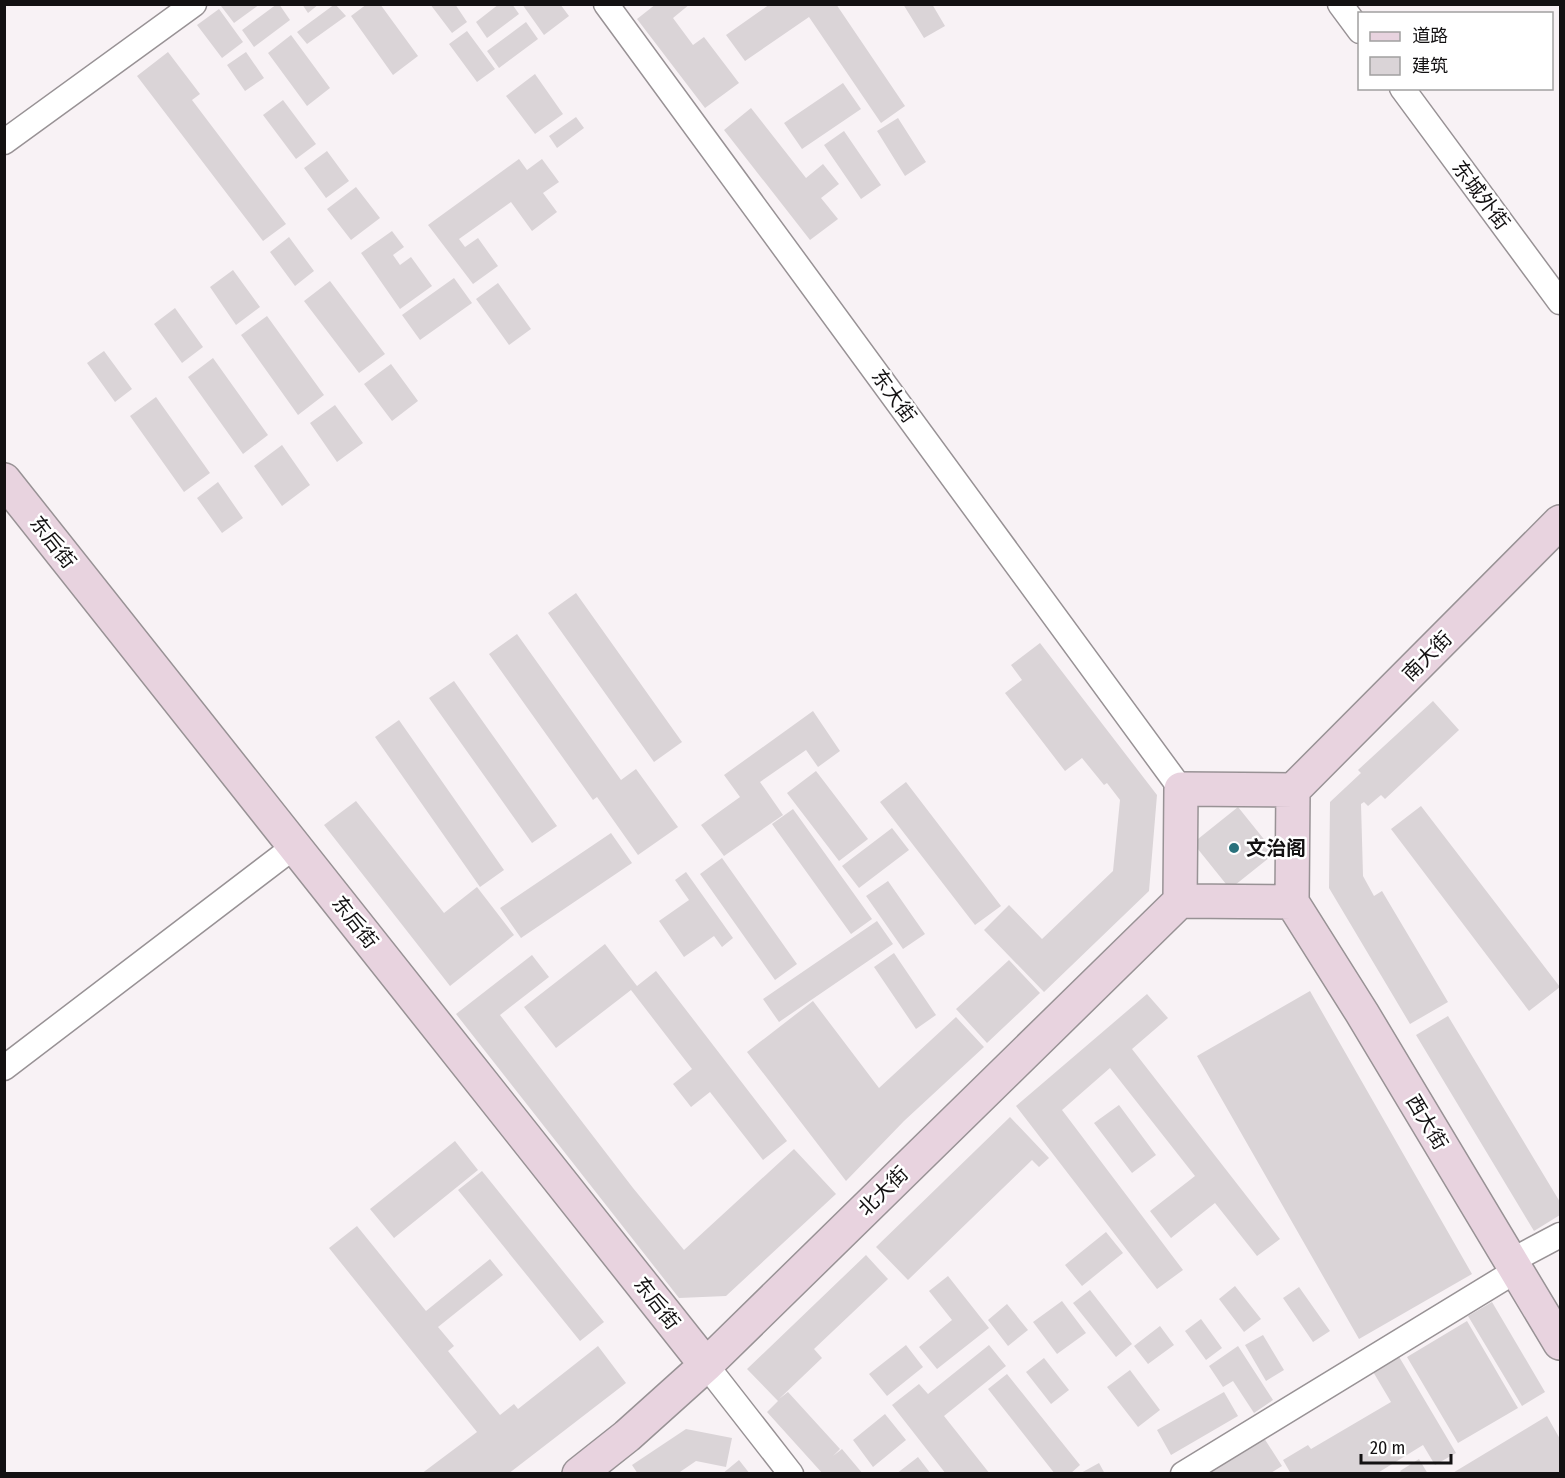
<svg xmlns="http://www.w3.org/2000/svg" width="1565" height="1478" viewBox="0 0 1565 1478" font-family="'Fira Sans Condensed','Noto Sans SC',sans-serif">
	<rect width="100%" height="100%" fill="#f8f2f5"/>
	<!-- building -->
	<path fill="#dad4d7" d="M224,4h36l-26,19 -13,-17z
		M277,4h2l11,16 -36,27 -12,-17z
		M302,4h17l-11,9z
		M335,4l11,12 -39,28 -10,-12z
		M367,4h13l38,52 -25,19 -42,-59z
		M430,4h25l12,18 -15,11z
		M499,4h13l7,10 -32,24 -11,-16z
		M522,4h38l9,12 -25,19z
		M656,4h34l-17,14 20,27 11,-8 35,46 -34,25 -68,-89z
		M770,4h66l69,102 -24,17 -72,-106 -64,44 -19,-26z
		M903,4h29l13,22 -21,12z
		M219,9l24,33 -21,16 -25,-33z
		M526,22l12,17 -39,29 -12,-17z
		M467,31l28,38 -18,13 -28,-38z
		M291,35l39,53 -23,18 -39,-53z
		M168,52l32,42 -8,6 94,124 -23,17 -126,-165z
		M246,52l18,26 -19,13 -18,-26z
		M535,74l28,40 -28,20 -29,-38z
		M843,83l18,26 -59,40 -18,-26z
		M283,100l33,44 -20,15 -33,-44z
		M751,108l55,70 17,-14 16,20 -18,14 17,21 -28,21 -86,-110z
		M576,117l8,11 -27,20 -8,-12z
		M898,118l28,44 -21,14 -28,-45z
		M844,131l37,54 -20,14 -37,-54z
		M327,151l22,30 -23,17 -22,-30z
		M519,159l8,11 15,-11 17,23 -16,11 14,19 -25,19 -21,-29 -52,37 6,8 13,-9 20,28 -25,18 -45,-59z
		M356,187l24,31 -29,22 -24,-31z
		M392,231l12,16 -11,8 7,10 11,-8 21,29 -32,23 -39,-56z
		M289,237l25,34 -19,15 -25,-34z
		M233,270l27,37 -24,18 -26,-38z
		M454,278l18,25 -52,37 -18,-25z
		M330,281l55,73 -26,19 -55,-72z
		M498,283l33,46 -22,16 -33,-46z
		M175,308l28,39 -21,16 -28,-39z
		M267,316l57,79 -26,20 -57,-80z
		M104,351l28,38 -17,13 -28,-39z
		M213,358l55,77 -25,19 -55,-77z
		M391,364l27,37 -26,20 -28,-37z
		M156,397l54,76 -26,19 -54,-76z
		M335,405l28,38 -26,19 -27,-39z
		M282,445l28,40 -28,21 -28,-40z
		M218,482l25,36 -21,15 -25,-35z
		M576,593l106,149 -28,20 -106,-149z
		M517,634l104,146 15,-11 42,58 -40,28 -41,-58 -4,3 -104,-146z
		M1040,643l117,152 -8,96 -105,101 -60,-62 25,-25 33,34 71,-68 7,-71 -13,-17 -3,2 -22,-27 -17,13 -60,-78 17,-13 -11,-15z
		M454,681l103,145 -25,17 -103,-145z
		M1433,701l26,29 -74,69 -4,-4 -13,11 -4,-4 -3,2 2,72 11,20 8,-5 66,111 -38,22 -81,-136 1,-86 31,-29 -3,-3z
		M813,711l27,40 -22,16 -12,-17 -46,32 23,33 -59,41 -23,-31 39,-28 -16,-22z
		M399,720l105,150 -24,17 -105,-150z
		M816,771l52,68 -29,22 -52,-68z
		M906,782l95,124 -26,19 -95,-123z
		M356,801l88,112 33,-26 37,48 -64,51 -126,-161z
		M1421,806l139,181 -31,24 -138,-182z
		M1238,807l37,46 -45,36 -37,-46z
		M793,809l79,110 -21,15 -79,-110z
		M892,828l17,22 -50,38 -17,-22z
		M611,833l21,30 -111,75 -21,-30z
		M722,858l75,106 -22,16 -75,-106z
		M686,872l47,66 -11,9 -8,-11 -30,21 -25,-36 30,-21 -14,-20z
		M888,881l37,53 -22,15 -37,-53z
		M877,921l16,23 -114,78 -16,-23z
		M605,944l32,42 19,-15 131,170 -24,19 -53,-68 -19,15 -18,-23 19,-15 -61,-79 -75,58 -32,-41z
		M894,953l42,62 -20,14 -42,-62z
		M532,955l17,22 -49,38 133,173 51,62 110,-101 42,45 -110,102 -47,2 -223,-284z
		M1009,960l31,33 -53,50 -31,-34z
		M1310,991l162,283 -113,65 -162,-283z
		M1147,994l21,24 -36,31 148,190 -23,17 -42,-53 -44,35 -21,-27 45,-35 -85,-108 -48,42 121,160 -26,19 -141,-183z
		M813,1001l66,87 77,-71 28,30 -80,74 -58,60 -99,-129z
		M1448,1016l112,186v13l-26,16 -118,-196z
		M1119,1105l37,50 -24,18 -38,-50z
		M1010,1117l39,41 -10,9 -7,-7 -124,120 -32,-33z
		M455,1141l23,29 -84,68 -24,-29z
		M482,1171l122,151 -24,19 -122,-151z
		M357,1226l69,85 64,-52 13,16 -65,52 16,19 -6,5 52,64 14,-11 4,5 80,-63 28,37 -118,91h-87l56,-42 -148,-184z
		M1106,1232l17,21 -41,33 -17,-21z
		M866,1255l22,24 -74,70 8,9 -43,41 9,-7 52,57 -7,7 9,-7 21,25h-40l-56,-62 11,-11 -31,-32z
		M948,1276l41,52 -52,41 -18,-22 33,-27 -23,-29z
		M1235,1286l26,33 -17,13 -25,-33z
		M1299,1287l31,44 -17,11 -30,-44z
		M1090,1290l42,54 -16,13 -43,-54z
		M1062,1301l24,32 -29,21 -24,-32z
		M1492,1302l53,90 -23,14 -54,-90z
		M1007,1304l21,26 -20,16 -20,-26z
		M1201,1319l21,29 -16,12 -21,-29z
		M1467,1321l51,87 -60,35 -51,-86z
		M1160,1326l14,19 -26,19 -14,-18z
		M1263,1335l21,35 -18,11 -21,-36z
		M906,1345l17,22 -36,29 -18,-22z
		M989,1345l17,21 -62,50 46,58h-44l-54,-69 27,-21 9,10z
		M1238,1346l35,54 -19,13 -21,-32 -10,6 -14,-21z
		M1398,1355l58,98 -21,12 -12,-20 -47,29h-85l-8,-14 25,-15 3,4 80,-47 -19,-32z
		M1044,1358l25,32 -18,14 -25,-32z
		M1130,1370l30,40 -22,17 -31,-40z
		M1007,1374l73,91 -10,9h-15l-67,-85z
		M1224,1392l14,24 -67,39 -14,-25z
		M885,1414l21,26 -33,27 -20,-27z
		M1547,1416l13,23v35h-109z
		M686,1429l46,9 -6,29 -30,-6 -19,13h-39l-6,-9z
		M1264,1438l18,28 -13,8h-64z
		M918,1457l13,17h-35z
		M1419,1459l9,15h-26l-2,-3z
		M739,1460l11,14h-28z
		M1099,1463l6,11h-26z"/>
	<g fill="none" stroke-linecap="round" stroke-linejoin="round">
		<defs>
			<path id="street" d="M606,4l575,785
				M1340,4l20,27
				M1402,88l158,214
				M4,142l190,-138
				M4,1068l291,-222
				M1511,1261l49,-26
				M706,1365l85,109
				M1183,1474l334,-204"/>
			<path id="secondary" d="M4,480l702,885
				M1181,789l112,1 -1,112 -112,-1z
				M1293,790l267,-268
				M1292,902l70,111 198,330
				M579,1474l48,-38 79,-71 474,-464"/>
		</defs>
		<!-- street casing -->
		<use href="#street" stroke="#989295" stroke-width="27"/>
		<!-- secondary casing -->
		<use href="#secondary" stroke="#989295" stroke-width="36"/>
		<!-- street -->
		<use href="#street" stroke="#fff" stroke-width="24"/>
		<!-- secondary -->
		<use href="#secondary" stroke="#e8d3df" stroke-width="33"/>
	</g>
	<!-- markers -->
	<circle fill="#29717c" stroke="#fff" stroke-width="2" cx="1234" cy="848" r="6"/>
	<g text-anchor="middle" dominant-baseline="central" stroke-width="5" stroke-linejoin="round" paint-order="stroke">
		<!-- street labels -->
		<g font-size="20" fill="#131112" stroke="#fff">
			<text transform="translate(1481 195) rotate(53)">东城外街</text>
			<text transform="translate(894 396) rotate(54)">东大街</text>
			<text transform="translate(53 542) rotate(52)">东后街</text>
			<text transform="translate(1427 656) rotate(-45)">南大街</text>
			<text transform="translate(355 922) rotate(52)">东后街</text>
			<text transform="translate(1427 1122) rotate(59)">西大街</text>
			<text transform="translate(883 1191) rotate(-44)">北大街</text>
			<text transform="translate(657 1303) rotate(52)">东后街</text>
		</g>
		<!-- poi labels -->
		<g font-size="20" font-weight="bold" fill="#131112" stroke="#fff" text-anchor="start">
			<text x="1246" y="848">文治阁</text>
		</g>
	</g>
	<!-- border -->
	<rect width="1565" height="1478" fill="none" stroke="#131112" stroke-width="12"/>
	<!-- legend -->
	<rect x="1358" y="12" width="195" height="78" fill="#ffffff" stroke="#a1a0a0" stroke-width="1.5"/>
	<rect x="1370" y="32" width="30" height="9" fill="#e8d3df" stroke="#a1a0a0" stroke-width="1.5"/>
	<text x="1412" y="42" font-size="18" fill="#131112">道路</text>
	<rect x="1370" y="57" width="30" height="18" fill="#dad4d7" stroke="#a1a0a0" stroke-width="1.5"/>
	<text x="1412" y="72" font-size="18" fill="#131112">建筑</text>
	<!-- scale -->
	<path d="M1361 1454v9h90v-9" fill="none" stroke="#131112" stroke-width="3"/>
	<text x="1370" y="1454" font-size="18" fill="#131112" stroke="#ffffff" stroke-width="4.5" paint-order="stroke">20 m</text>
</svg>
